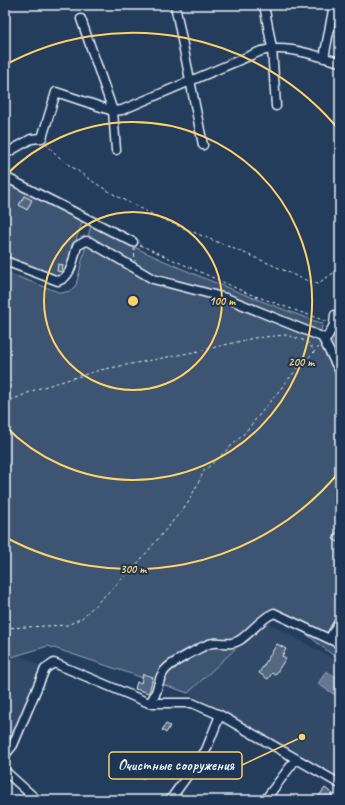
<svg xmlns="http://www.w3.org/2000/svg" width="345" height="805" viewBox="0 0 345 805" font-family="Caveat,sans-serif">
	<rect width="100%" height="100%" fill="#253d5d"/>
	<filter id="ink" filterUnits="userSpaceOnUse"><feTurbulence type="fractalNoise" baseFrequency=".025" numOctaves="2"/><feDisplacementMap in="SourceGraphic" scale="8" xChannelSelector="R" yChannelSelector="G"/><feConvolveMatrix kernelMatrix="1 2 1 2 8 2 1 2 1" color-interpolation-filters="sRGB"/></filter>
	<g filter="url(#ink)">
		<!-- built -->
		<path fill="#334a68" d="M265,621l75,42v118l-152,-88z
			M17,654l26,13 -38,84v-90z"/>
		<!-- green -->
		<path fill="#3e5472" stroke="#93a2b5" d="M5,180l78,40 -19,54 -4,4 -55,-21z
			M91,225c74,40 153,70 232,99l-3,9 20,47v281l-66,-53 -9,13 -77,72 -140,-47 -43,13v-387l56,21 9,-2 6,-6z
			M340,310v49l-8,-18z"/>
		<!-- water -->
		<path fill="#657890" stroke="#99a8ba" d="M326,671l14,8v19l-22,-14z"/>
		<!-- building -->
		<path fill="#536782" stroke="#e8f1f8" d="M24,196l8,4 -5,10 -8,-5z
			M58,264l5,1 -1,7 -5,-1z
			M340,526v17l-7,-4z
			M277,644l9,5 -4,7 4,2 -11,17 -3,-2 -4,6 -9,-6z
			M143,674l10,3 -4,16 -14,-4 2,-7 4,1z
			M166,724l4,2 -4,7 -4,-3z
			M145,764l5,4 -7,11 -5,-4z
			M325,788l8,6 -5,6h-6l-4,-3z"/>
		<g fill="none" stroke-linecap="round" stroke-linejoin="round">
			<defs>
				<path id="minor" d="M175,5l28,140
					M264,5l8,43 4,58
					M81,19l32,92 3,39
					M324,58l10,-53
					M5,154l26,-15 11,-1 14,-46 57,19 9,-1 139,-59c26,-7 54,5 79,11
					M5,177l128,65
					M5,261l53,20c14,-4 15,-22 19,-35l9,-5 4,1 63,37 73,19 96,39 18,35
					M325,341l9,-16 1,-10
					M330,638l10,-18
					M149,703c11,-9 7,-26 18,-35 5,-5 40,-25 46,-25 10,-1 17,3 27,-3 12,-8 20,-21 34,-27l66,31
					M5,755l8,-10 32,-76 9,-6 95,40h43l28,12 120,69
					M5,771l32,29
					M170,800l36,-50 14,-35
					M265,800l31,-41"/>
			</defs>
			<!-- minor casing -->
			<use href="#minor" stroke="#e8f1f8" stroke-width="11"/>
			<!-- path -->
			<path stroke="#e8f1f8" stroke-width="1" stroke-dasharray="3 3" stroke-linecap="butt" d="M46,143c9,12 20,20 32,28 66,49 147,70 220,106l19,7 15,-10 8,-10
				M140,245l107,48 81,29
				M134,248l1,13
				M5,403l32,-14 63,-19 99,-19 55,-13 32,-3 20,6 8,9
				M5,628l63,-3 14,-7 55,-54 51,-61 16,-32 38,-35 54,-66 23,-23"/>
			<!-- minor -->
			<use href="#minor" stroke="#1d3557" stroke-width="8"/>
		</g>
	</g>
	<!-- distance rings -->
	<g fill="none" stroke="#ffd166" stroke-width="2">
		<circle cx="133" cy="301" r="89"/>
		<path d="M5 176A179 179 0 1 1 5 426"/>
		<path d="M340 471A268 268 0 0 1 5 537M5 65A268 268 0 0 1 340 131"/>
	</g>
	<circle cx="133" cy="301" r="6" fill="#ffd166" stroke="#1d3557" stroke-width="2"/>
	<g font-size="12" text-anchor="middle" font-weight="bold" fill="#ffd166" stroke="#1d3557" stroke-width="4" stroke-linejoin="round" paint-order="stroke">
		<text x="222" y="305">100 m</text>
		<text x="301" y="366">200 m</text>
		<text x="133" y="573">300 m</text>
	</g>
	<!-- callouts -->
	<path fill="none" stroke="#ffd166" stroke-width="1.5" d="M302 737L242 765"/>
	<circle fill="#ffd166" stroke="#1d3557" stroke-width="1.5" cx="302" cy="737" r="4"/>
	<rect fill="#1d3557" stroke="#ffd166" stroke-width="1.5" x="109" y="752" width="133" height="27" rx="4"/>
	<g font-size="15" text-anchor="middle" font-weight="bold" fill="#e8f1f8">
		<text x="176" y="770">Очистные сооружения</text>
	</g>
	<!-- margin -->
	<rect width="345" height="805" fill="none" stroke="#1d3557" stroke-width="20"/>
	<rect x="10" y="10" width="325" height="785" fill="none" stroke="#e8f1f8" stroke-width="1.5" filter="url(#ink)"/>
</svg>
